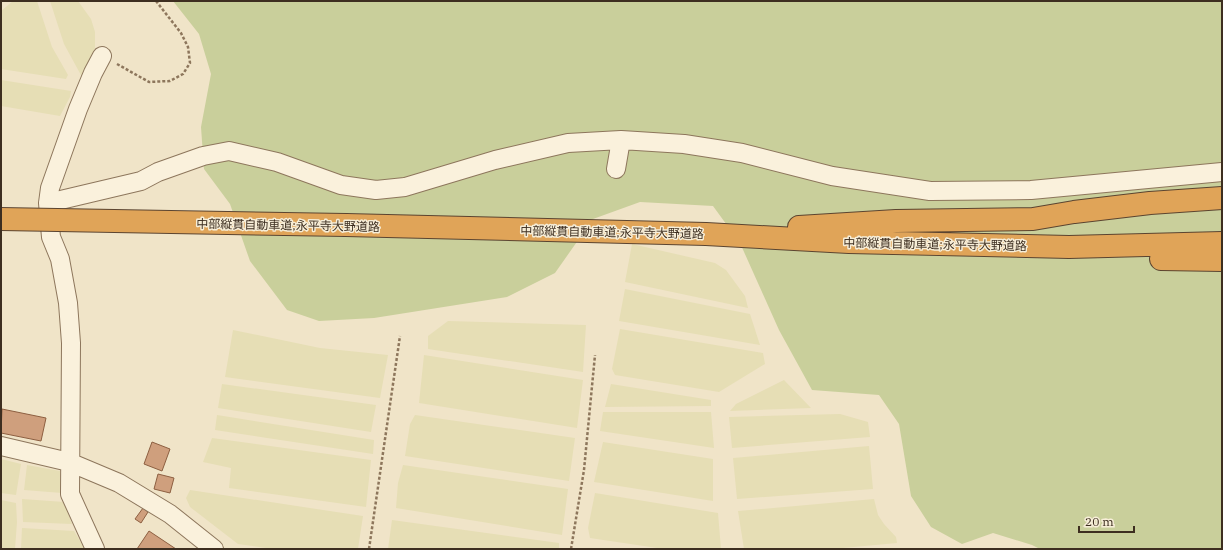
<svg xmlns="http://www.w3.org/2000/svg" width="1223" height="550" viewBox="0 0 1223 550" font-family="'IBM Plex Serif','Noto Sans JP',serif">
	<rect width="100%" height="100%" fill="#f0e4c8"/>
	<!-- farmland -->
	<path fill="#e6deb5" d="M13,1h24l15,46 16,28 -2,4 -65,-10v-58z
		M50,1h28l13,18 4,13v16l-13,29 -18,-33z
		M1,80l70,11 -1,6 -10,19 -59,-10z
		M632,244l83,19 11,7 19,26 3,12 -123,-26z
		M625,289l125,25 10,31 -141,-24z
		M448,321l138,4 -3,47 -155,-23v-13z
		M620,329l143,24 2,11 -46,28 -104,-17 -3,-6z
		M233,330l87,18 68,7 -8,43 -155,-21z
		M424,355l159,25 -6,48 -158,-25z
		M784,380l27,28 -81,3 6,-7z
		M222,384l154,21 -5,27 -153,-24z
		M611,384l100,16v6l-106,1z
		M603,412h108l3,36 -114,-17z
		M840,414l28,8 2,15 -138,11 -3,-31z
		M217,415l157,25 -1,14 -158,-24z
		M415,415l160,23 -6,43 -164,-25 5,-32z
		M212,438l159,22 -5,47 -137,-19 2,-20 -28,-6z
		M603,442l110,17v42l-119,-19z
		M869,446l4,43 -136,10 -4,-41z
		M1,459l20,5 -5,31 -15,-2z
		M27,465l33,6 2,22 -38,-3z
		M403,465l165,24 -6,46 -166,-27 2,-25z
		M190,490l173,26 -5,33h-85l-35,-5 -48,-37 -4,-9z
		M595,493l123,20 3,36h-57l-74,-11 -2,-10z
		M22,499l42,3 8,22 -49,-2z
		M874,499l4,16 6,9 12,13 1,6 -65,6h-88l-6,-38z
		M1,500l15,3 1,19 -2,27h-14z
		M392,520l167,23v6h-171z
		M22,528l52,3 11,18h-64z"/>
	<!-- green -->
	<path fill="#c9cf9b" d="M173,1h1049v548h-182l-8,-4 -39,-12 -31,11 -31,-17 -20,-31 -12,-72 -20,-29 -67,-5 -33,-60 -39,-87 -27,-37 -73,-4 -47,17 -38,54 -48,24 -133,21 -55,3 -32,-11 -37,-49 -20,-57 -26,-35 -3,-42 10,-53 -12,-40z"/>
	<!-- building -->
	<path fill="#cf9f7d" stroke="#8d5f41" d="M2,409l44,9 -5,23 -40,-8z
		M152,442l18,7 -8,22 -18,-7z
		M158,474l16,4 -4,15 -16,-4z
		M143,508l5,4 -7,11 -6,-4z
		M149,531l27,18h-39z"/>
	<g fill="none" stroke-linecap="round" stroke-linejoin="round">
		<defs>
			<path id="minor" d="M616,169l5,-29
				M48,203l93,-22 17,-9 45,-16 26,-5 48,11 64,23 35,5 29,-3 90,-27 73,-17 53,-3 63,4 58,9 90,23 98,15 101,-1 191,-18
				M1,446l68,16 50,21 51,31 44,35
				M95,549l-25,-55 1,-151 -3,-40 -8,-44 -9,-22 -3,-34 2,-15 28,-79 15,-36 9,-17"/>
			<path id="motorway" d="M346,225l360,9 143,8 220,5 153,-4
				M799,227l97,-6 137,-2 41,-7 76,-9 72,-5
				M1161,259l61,1"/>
		</defs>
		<!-- minor casing -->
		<use href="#minor" stroke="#8d765c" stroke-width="20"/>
		<!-- motorway casing -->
		<use href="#motorway" stroke="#5b4430" stroke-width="24"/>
		<!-- path -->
		<path stroke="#8d765c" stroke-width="2.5" stroke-dasharray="3 2" stroke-linecap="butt" d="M117,64l32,18 21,-1 13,-7 7,-11 -2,-16 -7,-14 -25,-32
			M369,549l31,-213
			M571,549l13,-79 11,-115"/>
		<!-- minor -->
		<use href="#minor" stroke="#faf1dc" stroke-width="18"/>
		<!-- motorway -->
		<use href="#motorway" stroke="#e0a458" stroke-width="22"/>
		<defs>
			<path id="motorway-bridge" d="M1,219l345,6"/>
		</defs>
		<!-- motorway-bridge casing -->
		<use href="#motorway-bridge" stroke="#5b4430" stroke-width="24" stroke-linecap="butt"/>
		<!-- motorway-bridge -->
		<use href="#motorway-bridge" stroke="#e0a458" stroke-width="22"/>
	</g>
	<g text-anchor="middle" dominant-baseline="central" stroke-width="3" stroke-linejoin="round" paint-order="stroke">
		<!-- street labels -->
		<g font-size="12" fill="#3d2e20" stroke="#f7eed8">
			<text transform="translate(288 225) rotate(1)">中部縦貫自動車道;永平寺大野道路</text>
			<text transform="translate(612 232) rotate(1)">中部縦貫自動車道;永平寺大野道路</text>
			<text transform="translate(935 244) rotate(1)">中部縦貫自動車道;永平寺大野道路</text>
		</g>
	</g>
	<!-- border -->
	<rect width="1223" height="550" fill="none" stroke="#3d2e20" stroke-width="4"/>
	<!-- scale -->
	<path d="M1079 526v6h55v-6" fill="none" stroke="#3d2e20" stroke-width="2"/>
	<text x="1085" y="526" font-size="12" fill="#3d2e20" stroke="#f7eed8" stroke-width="3" paint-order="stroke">20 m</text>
</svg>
